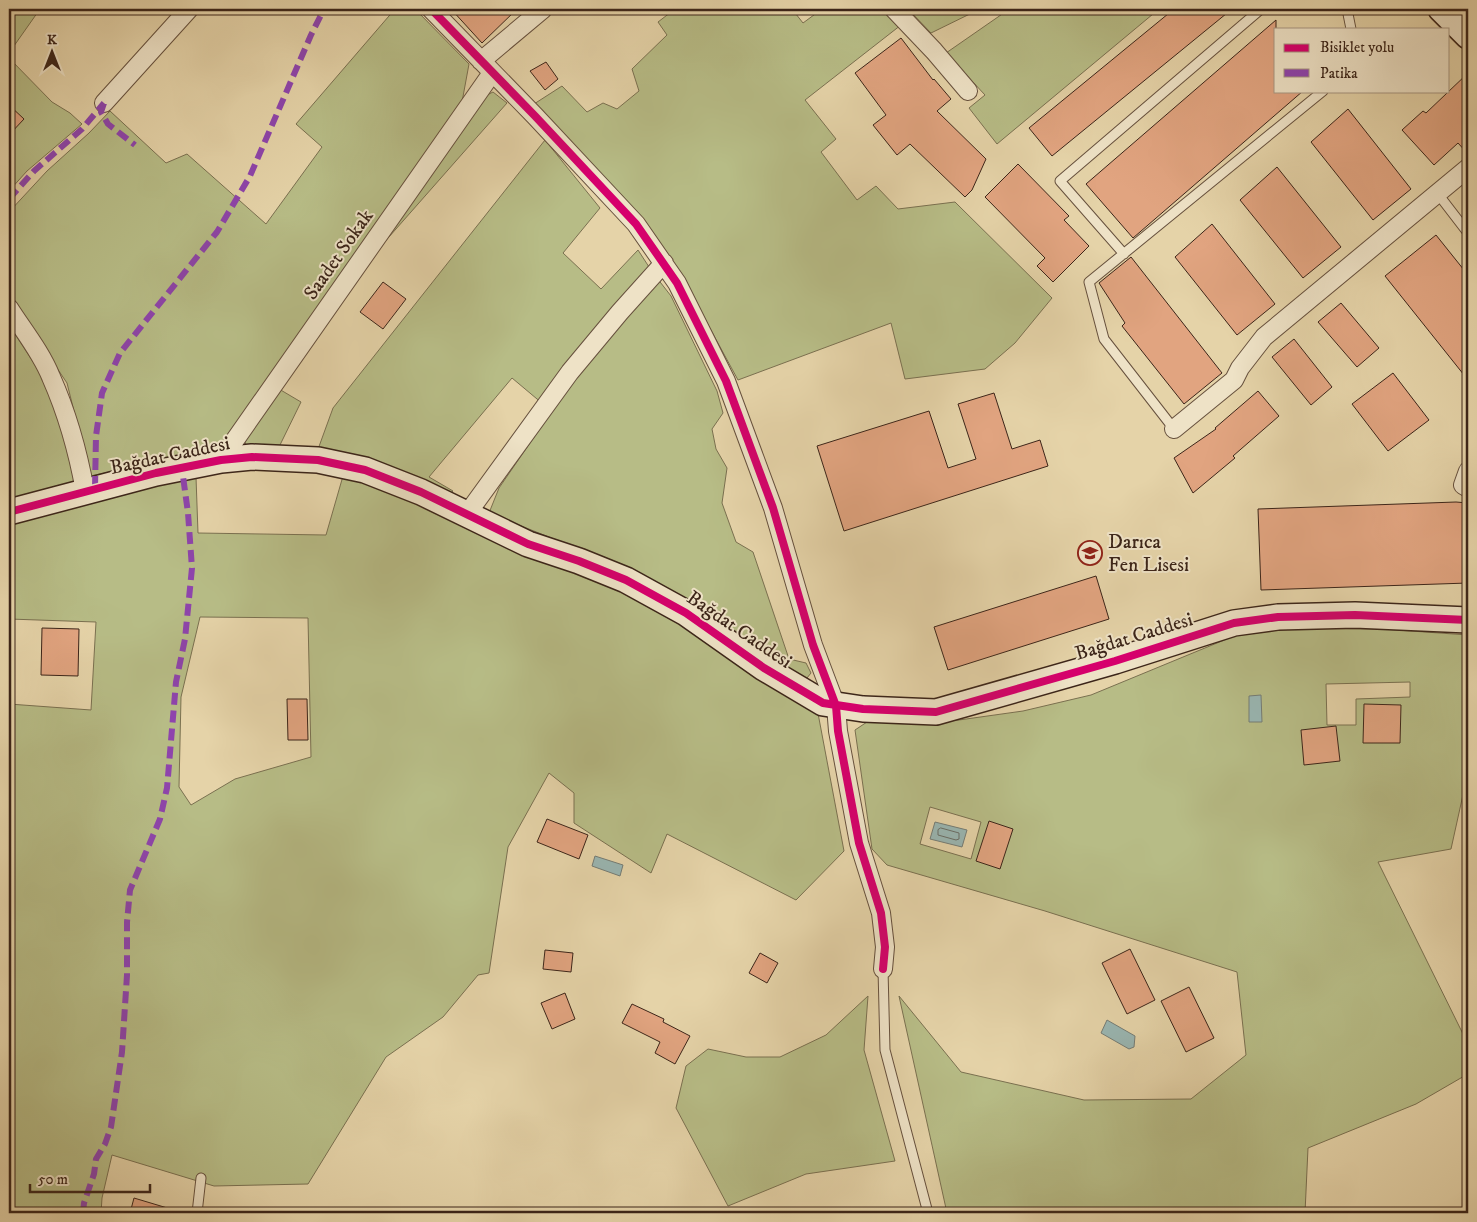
<svg xmlns="http://www.w3.org/2000/svg" width="1477" height="1222" viewBox="0 0 1477 1222" font-family="'IM FELL DW Pica',serif">
	<rect width="100%" height="100%" fill="#e5d3a8"/>
	<filter id="stains"><feTurbulence type="fractalNoise" baseFrequency=".004" numOctaves="4"/><feColorMatrix values="0 0 0 0 .2 0 0 0 0 .09 0 0 0 0 .02 0 0 0 .5 -.17"/></filter>
	<radialGradient id="worn" r=".72"><stop offset=".6" stop-color="#630" stop-opacity="0"/><stop offset="1" stop-color="#630" stop-opacity=".3"/></radialGradient>
	<!-- green -->
	<path fill="#b7bc86" stroke="#7a7050" fill-rule="evenodd" d="M9,9h31l-31,44z
		M395,9h20l54,55 -7,38 -245,348 -127,26 -23,-93 -58,-86v-85l38,-41 42,-38 21,-22 56,52 21,-9 79,70 56,-77 -26,-23z
		M675,9h117l11,14 19,-14h64l15,16 -96,75 31,39 -15,13 36,48 19,-14 22,23 57,-7 97,96 -37,45 -30,26 -80,10 -14,-56 -153,57 -57,-105 -147,-171 28,-18 25,26 16,-9 14,6 22,-18 -7,-22 35,-34 -9,-13z
		M908,9h72l-49,24z
		M1013,9h146l-162,135 -28,-36 16,-13 -39,-42 62,-43z
		M9,58l43,44 18,11 12,11 -55,47 -18,20z
		M493,92l14,11 -126,143 102,-149z
		M545,140l55,68 -37,45 38,36 37,-39 13,20 -108,134 -31,-26 -83,99 24,14 -4,4 -132,-43 16,-44z
		M657,278l14,18 46,95 6,22 -11,16 4,20 11,19 -5,35 14,39 17,10 36,107 17,4 5,10 -4,5 -29,-11 -157,-101 -132,-53 10,-25 66,-96z
		M9,325l34,52 31,84 2,20 -67,19z
		M279,389l22,13 -22,45 -33,-2 -3,-8z
		M343,476l58,18 241,101 175,113 27,143 -48,49 -129,-66 -16,39 -77,-50v-30l-25,-20 -41,74 -19,126 -11,2 -35,42 -57,40 -78,127 -94,2 -102,-31 -10,43 -1,15h-92v-509l82,6 5,-88 -87,-3v-94l165,-46 22,-2 2,56 128,2zM200,617l108,1 3,139 -76,22 -44,26 -12,-18 2,-90z
		M1292,628l90,1 86,6v137l-17,77 -73,13 86,174 2,39 -50,29 -108,44 -3,65h-358l-48,-217 62,76 123,28 107,-1 55,-44 -9,-83 -192,-61 -158,-46 -15,-16 -17,-119 12,-8 92,-2 64,-9 68,-16 143,-59zM1410,682v15l-54,2v26h-29l-1,-41zM930,807l51,15 -10,37 -51,-15z
		M868,996l-4,54 31,111 -89,13 -78,32 -52,-98 10,-42 22,-17 38,8h34l46,-22z"/>
	<!-- water -->
	<path fill="#99b6b2" stroke="#747c75" d="M1261,695l1,27h-13v-26z
		M935,822l32,8 -5,17 -32,-8z
		M595,856l28,9 -3,11 -28,-10z
		M1107,1020l28,16 -1,11 -5,2 -28,-16z"/>
	<g fill="none" stroke-linecap="round" stroke-linejoin="round">
		<!-- shore -->
		<path stroke="#6a6e66" stroke-width="1" d="M941,828l18,5v6l-3,1 -18,-5v-5z"/>
	</g>
	<!-- building -->
	<path fill="#e1a480" stroke="#3c2519" d="M451,9h66l-35,34z
		M1174,9h58l-180,147 -23,-28z
		M1276,20v71h27l-170,147 -47,-54z
		M901,38l32,42 1,-1 17,20 -14,12 49,48 -14,31 -7,7 -55,-53 -13,11 -24,-30 13,-10 -31,-42z
		M546,62l12,17 -13,11 -15,-19z
		M1468,73v81l-10,-11 -24,22 -32,-35 21,-19 3,2z
		M9,105l15,14 -15,16z
		M1348,109l63,80 -38,31 -62,-78z
		M1018,164l51,52 -5,4 25,26 -36,36 -16,-16 8,-8 -60,-61z
		M1277,167l64,80 -38,31 -63,-78z
		M1212,224l63,80 -38,31 -62,-78z
		M1436,235l32,40v105l-83,-104z
		M1131,257l91,116 -38,31 -62,-78 3,-3 -26,-40z
		M383,282l23,17 -23,30 -23,-17z
		M1341,303l38,45 -22,19 -39,-45z
		M1294,339l38,48 -21,18 -39,-48z
		M1393,373l36,47 -41,31 -36,-47z
		M1258,391l21,25 -46,40 2,2 -42,35 -19,-35 42,-29 -1,-1z
		M994,393l18,56 28,-9 8,26 -204,65 -27,-85 112,-35 19,57 28,-9 -18,-55z
		M1456,502l12,1v80l-207,7 -3,-81z
		M1096,576l13,43 -161,51 -14,-43z
		M42,628l37,1 -1,47 -37,-1z
		M287,699h20l1,41h-20z
		M1364,704l37,1 -1,38h-37z
		M1336,726l4,35 -36,4 -3,-35z
		M547,819l41,16 -9,24 -42,-17z
		M989,821l24,8 -13,40 -24,-8z
		M1130,949l25,51 -28,14 -25,-51z
		M545,950l28,3 -2,19 -28,-3z
		M760,953l18,10 -11,20 -18,-10z
		M1189,987l25,51 -28,14 -25,-51z
		M565,993l10,26 -23,10 -11,-26z
		M632,1004l32,15 -1,3 27,14 -15,28 -20,-11 5,-11 -38,-19z
		M134,1198l40,12v3h-44z"/>
	<g fill="none" stroke-linecap="round" stroke-linejoin="round">
		<defs>
			<path id="lane" d="M1347,9l4,20
				M1438,194l30,39
				M1124,254l-64,-73 201,-172
				M1174,429l-70,-90 -15,-57 234,-191
				M883,969l2,81 43,163
				M197,1213l4,-35"/>
			<path id="street" d="M431,9l104,107 101,108 41,59 49,98 47,127 40,137 23,61 2,25 21,112 22,70 4,34 -2,22
				M894,9l40,42 34,40
				M481,61l62,-52
				M104,103l85,-94
				M9,308c14,22 32,44 42,69 16,36 27,75 34,114
				M1174,429l60,-49 6,-12 24,-31 204,-169
				M221,460l271,-387
				M1468,471l-5,14 5,3
				M467,514l103,-142 50,-60 44,-49"/>
			<path id="secondary" d="M1441,9l27,27
				M9,512l147,-39 65,-13 31,-3 66,3 47,10 56,22 107,52 51,17 47,19 60,33 78,55 59,35 40,6 73,3 179,-51 119,-38 44,-6 77,-2 113,5"/>
		</defs>
		<!-- lane casing -->
		<use href="#lane" stroke="#66503d" stroke-width="11"/>
		<!-- street casing -->
		<use href="#street" stroke="#66503d" stroke-width="20"/>
		<!-- secondary casing -->
		<use href="#secondary" stroke="#3c2519" stroke-width="28"/>
		<!-- lane -->
		<use href="#lane" stroke="#eee2c6" stroke-width="9"/>
		<!-- street -->
		<use href="#street" stroke="#eee2c6" stroke-width="18"/>
		<!-- secondary -->
		<use href="#secondary" stroke="#eee2c6" stroke-width="25"/>
		<!-- quiet -->
		<path stroke="#8e44ad" stroke-width="6" stroke-dasharray="12 6" stroke-linecap="butt" d="M104,103l-3,9 7,12 27,21
			M9,199l25,-28 48,-42 22,-26
			M95,488l1,-52 6,-43 18,-40 97,-121 33,-56 61,-141 13,-26
			M83,1213l1,-10 10,-29 2,-15 9,-15 6,-17 11,-75 5,-77v-53l3,-32 30,-71 7,-31 9,-106 9,-43 7,-71 -4,-55 -6,-44"/>
		<defs>
			<path id="cycleway" d="M431,9l104,107 101,108 41,59 49,98 47,127 40,137 23,61 2,25 21,112 22,70 4,34 -2,22
				M9,512l147,-39 65,-13 31,-3 66,3 47,10 56,22 107,52 51,17 47,19 60,33 78,55 59,35 40,6 73,3 179,-51 119,-38 44,-6 77,-2 113,5"/>
		</defs>
		<!-- cycleway casing -->
		<use href="#cycleway" stroke="#eee2c6" stroke-width="11"/>
		<!-- cycleway -->
		<use href="#cycleway" stroke="#d6006c" stroke-width="8"/>
	</g>
	<!-- icons -->
	<defs>
		<symbol id="school-ring" viewBox="-11 -11 22 22"><circle r="9.5" fill="#eee2c6" stroke="#8f2418" stroke-width="1.5"/><path d="M0-5L7-2L0 1L-7-2ZM-4 1L0 2.5L4 1V4Q0 6-4 4Z" fill="#8f2418"/></symbol>
	</defs>
	<g fill-rule="evenodd">
		<use href="#school-ring" x="1076" y="539" width="28" height="28"/>
	</g>
	<g text-anchor="middle" dominant-baseline="central" stroke-width="4" stroke-linejoin="round" paint-order="stroke">
		<!-- street labels -->
		<g font-size="20" fill="#3c2519" stroke="#eee2c6">
			<text transform="translate(339 255) rotate(-55)">Saadet Sokak</text>
			<text transform="translate(170 456) rotate(-12)">Bağdat Caddesi</text>
			<text transform="translate(739 630) rotate(34)">Bağdat Caddesi</text>
			<text transform="translate(1134 637) rotate(-17)">Bağdat Caddesi</text>
		</g>
		<!-- poi labels -->
		<g font-size="20" fill="#3c2519" stroke="#eee2c6" text-anchor="start">
			<text x="1108" y="542">Darıca<tspan x="1108" dy="23">Fen Lisesi</tspan></text>
		</g>
	</g>
	<!-- margin -->
	<rect width="1477" height="1222" fill="none" stroke="#e5d3a8" stroke-width="30"/>
	<rect x="10" y="10" width="1457" height="1202" fill="none" stroke="#3c2519" stroke-width="2.5"/>
	<rect x="15" y="15" width="1447" height="1192" fill="none" stroke="#3c2519"/>
	<!-- legend -->
	<rect x="1274" y="28" width="175" height="65" fill="#eee2c6" stroke="#a79681"/>
	<rect x="1284" y="44" width="25" height="8" fill="#d6006c" stroke="#a79681"/>
	<text x="1320" y="52" font-size="15" fill="#3c2519">Bisiklet yolu</text>
	<rect x="1284" y="69" width="25" height="8" fill="#8e44ad" stroke="#a79681"/>
	<text x="1320" y="78" font-size="15" fill="#3c2519">Patika</text>
	<!-- north arrow -->
	<g transform="translate(52 52)" stroke="#eee2c6" stroke-width="4" paint-order="stroke">
	<path d="M0-4L9 19L0 12L-9 19Z" fill="#3c2519"/>
	<text y="-8" font-size="14" font-weight="bold" text-anchor="middle" fill="#3c2519">K</text>
	</g>
	<!-- scale -->
	<path d="M30 1184v8h120v-8" fill="none" stroke="#3c2519" stroke-width="2.5"/>
	<text x="38" y="1184" font-size="15" fill="#3c2519" stroke="#eee2c6" stroke-width="4" paint-order="stroke">50 m</text>
	<rect width="100%" height="100%" filter="url(#stains)"/>
	<rect width="100%" height="100%" fill="url(#worn)"/>
</svg>
